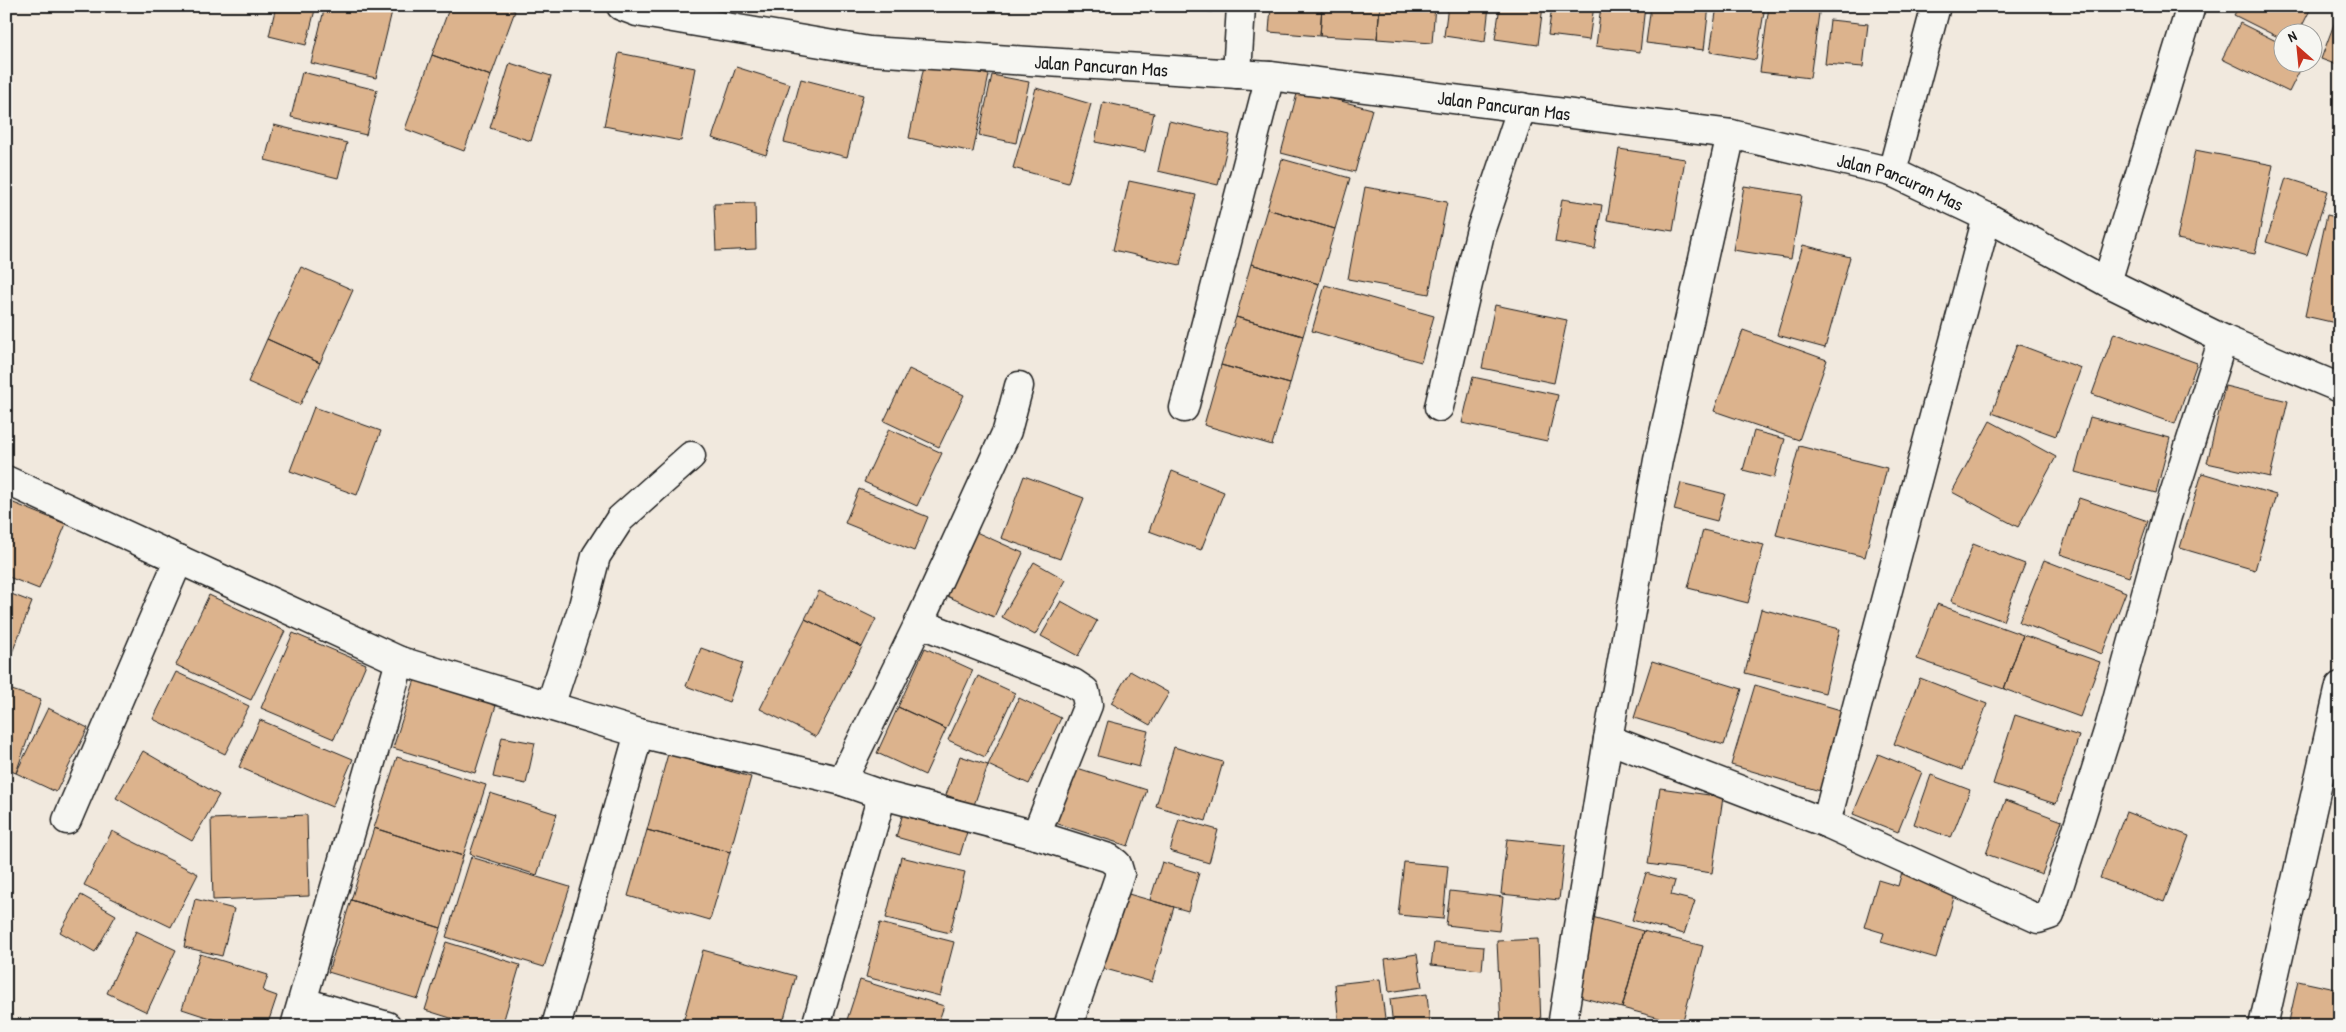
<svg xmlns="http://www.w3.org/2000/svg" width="2346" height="1032" viewBox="0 0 2346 1032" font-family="'Patrick Hand',sans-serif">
	<rect width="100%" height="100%" fill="#f1e9de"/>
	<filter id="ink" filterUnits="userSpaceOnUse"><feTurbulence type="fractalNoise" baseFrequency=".02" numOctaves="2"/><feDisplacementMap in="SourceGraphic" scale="10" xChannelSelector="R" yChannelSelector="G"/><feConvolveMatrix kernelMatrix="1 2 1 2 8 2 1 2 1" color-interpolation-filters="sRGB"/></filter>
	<g filter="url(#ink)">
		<!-- building -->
		<path fill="#dcb38d" stroke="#1c1c1c" d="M276,6h40l-10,39 -37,-9z
			M325,6l68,1 -17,71 -65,-15z
			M450,6h52l13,5 -24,65 -59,-21z
			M1149,6h64l-1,6z
			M1271,6h51l-2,30 -51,-4z
			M1322,6h58l-3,33 -57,-3z
			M1380,6h55l-3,37 -55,-4z
			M1448,6h41l-4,36 -41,-6z
			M1500,6h43l-5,39 -43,-6z
			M1552,6h42l-5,34 -41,-5z
			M1601,6h44l-5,46 -44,-6z
			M1651,6h58l-5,44 -58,-7z
			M1717,6h48l-9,54 -46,-8z
			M1769,6h51l-10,72 -50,-6z
			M2239,6h73l-13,26h-15v8l-50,-25z
			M2340,8v58l-19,-7z
			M1830,20l38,4 -5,43 -38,-3z
			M2240,23l44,22v17h20l-15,30 -67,-33z
			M619,53l76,15 -14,73 -77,-15z
			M432,55l59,21 -27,75 -59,-22z
			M925,61l64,14 -16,77 -64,-14z
			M510,63l41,13 -20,65 -41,-13z
			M736,67l54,17 -24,71 -54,-17z
			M302,72l75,18 -11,45 -75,-18z
			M992,75l37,7 -13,61 -37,-8z
			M801,79l62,16 -16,62 -63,-15z
			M1036,88l55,16 -23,79 -55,-15z
			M1298,90l74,19 -17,63 -74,-19z
			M1103,102l51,11 -9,39 -50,-10z
			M1169,121l61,14 -12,50 -60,-14z
			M274,125l73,18 -9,35 -73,-18z
			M1619,149l66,10 -12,72 -66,-11z
			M2195,150l78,15 -18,89 -78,-15z
			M1282,159l68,19 -15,51 -68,-20z
			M2286,178l42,13 -21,64 -41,-13z
			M1129,181l67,14 -16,70 -67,-15z
			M1744,186l58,9 -11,64 -58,-9z
			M1365,187l82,15 -18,92 -81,-15z
			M1562,199l40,6 -7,44 -40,-7z
			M755,203l1,46 -40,2 -2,-47z
			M1267,209l68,20 -16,55 -68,-20z
			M2327,215l13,3v106l-35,-8z
			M1803,245l47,12 -25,91 -48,-13z
			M1251,264l68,20 -16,52 -67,-19z
			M301,267l52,23 -33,73 -53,-24z
			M1325,285l109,31 -13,46 -109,-31z
			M1495,305l72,15 -13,63 -72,-15z
			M1236,317l67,19 -13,48 -69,-19z
			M1743,330l84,30 -28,80 -85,-29z
			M2114,333l83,30 -22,61 -83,-30z
			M267,339l53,24 -20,42 -52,-23z
			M2017,344l64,24 -25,68 -64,-23z
			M1221,365l69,19 -18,61 -68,-20z
			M909,369l55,26 -25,52 -55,-26z
			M1473,377l85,18 -11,46 -85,-18z
			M2225,386l63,15 -18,76 -63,-14z
			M314,407l67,24 -24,64 -67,-24z
			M2090,417l80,21 -14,55 -81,-21z
			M1990,421l66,36 -38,70 -66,-35z
			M889,429l53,24 -25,53 -53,-24z
			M1754,431l31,8 -11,39 -31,-8z
			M1799,446l88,22 -22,89 -89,-22z
			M1172,471l52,21 -23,58 -52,-19z
			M2202,473l74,22 -21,75 -75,-22z
			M1024,476l60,22 -24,61 -59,-21z
			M1681,483l44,11 -8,27 -43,-11z
			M859,489l69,28 -14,34 -69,-28z
			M2079,498l69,23 -19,56 -69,-23z
			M6,500l60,24 -27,65 -33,-13z
			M1703,530l61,15 -16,58 -60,-15z
			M976,532l47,21 -29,64 -47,-21z
			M1973,544l52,20 -22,57 -52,-20z
			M2044,560l82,32 -24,62 -83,-32z
			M1034,562l32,18 -31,55 -33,-18z
			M819,591l57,28 -14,28 -57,-28z
			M6,592l26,10 -26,66z
			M209,595l76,36 -34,69 -75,-35z
			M1061,601l36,20 -19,35 -37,-20z
			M1937,604l86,31 -19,54 -87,-30z
			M1761,609l79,20 -15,64 -80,-20z
			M805,619l57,28 -46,90 -56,-28z
			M293,633l73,31 -32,75 -73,-31z
			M2023,635l77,27 -20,55 -76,-28z
			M701,648l42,15 -14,39 -43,-16z
			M925,648l48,22 -27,59 -48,-22z
			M1652,661l90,28 -18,56 -90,-27z
			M1130,671l39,22 -19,32 -39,-22z
			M176,672l73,34 -24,48 -72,-35z
			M417,673l81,26 -23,74 -82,-25z
			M978,676l37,17 -30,64 -37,-17z
			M1920,678l67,26 -25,66 -68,-26z
			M1755,685l89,26 -24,80 -89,-26z
			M6,688l35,12 -25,73 -10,-4z
			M1019,698l42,20 -32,66 -41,-19z
			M898,707l48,22 -21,46 -48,-22z
			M48,708l40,20 -32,64 -40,-19z
			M2015,715l64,21 -23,68 -63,-20z
			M260,720l93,39 -21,48 -93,-40z
			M1108,721l40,10 -9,36 -41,-11z
			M502,737l33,6 -9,41 -33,-7z
			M1174,747l49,15 -17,59 -50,-15z
			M143,751l76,44 -27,46 -76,-43z
			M668,754l83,23 -21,75 -83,-22z
			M1878,754l44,18 -24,60 -45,-18z
			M960,756l28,9 -14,40 -28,-10z
			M397,757l89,28 -23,71 -89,-28z
			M1074,767l73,23 -19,56 -73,-23z
			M1931,775l39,15 -19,48 -37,-14z
			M1660,788l63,9 -11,76 -64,-9z
			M490,793l67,21 -20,61 -67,-21z
			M2006,800l56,21 -20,53 -56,-20z
			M906,803l64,19 -10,33 -64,-18z
			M2126,812l63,24 -25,66 -64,-24z
			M307,815l2,81 -96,4 -2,-81z
			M1179,819l39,11 -9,33 -39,-12z
			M374,828l89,28 -22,72 -90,-28z
			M647,830l83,22 -20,68 -82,-24z
			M112,831l86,43 -27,53 -87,-42z
			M1507,839l58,6 -6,55 -58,-6z
			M471,857l99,30 -26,80 -98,-30z
			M901,857l64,15 -15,61 -64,-15z
			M1162,862l37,11 -11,38 -38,-11z
			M1404,862l44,4 -5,53 -45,-4z
			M1902,872l55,16 -21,70 -55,-16 3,-9 -20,-6 14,-47 20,6z
			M1646,873l29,8 -4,14 24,6 -11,33 -52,-14z
			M1450,891l53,6 -4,34 -53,-6z
			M1125,893l49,14 -22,75 -50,-14z
			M81,895l35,20 -21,37 -35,-20z
			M195,899l39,10 -12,47 -38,-9z
			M351,900l90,28 -23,71 -90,-27z
			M1585,915l58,16 -21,77 -46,-12z
			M880,923l74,19 -14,54 -74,-19z
			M136,931l40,19 -29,62 -40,-19z
			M1643,931l60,15 -21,78 -60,-16z
			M1538,939l3,87h-40l-4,-85z
			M446,942l74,23 -18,61h-26l-51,-16z
			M1434,943l50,4 -2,23 -51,-5z
			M703,950l93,26 -14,50h-100z
			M200,954l68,21 -5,16 14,5 -10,30h-33l-52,-17z
			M1417,954l5,33 -33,5 -4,-33z
			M1380,979l6,47h-47l-4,-42z
			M860,980l84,26 -7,20h-92z
			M2298,981l42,9v36h-52z
			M1427,994l3,32h-37l-3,-27z
			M318,1009l52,17h-58z"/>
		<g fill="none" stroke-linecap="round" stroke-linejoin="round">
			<defs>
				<g id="street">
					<path id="s1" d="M621,6l16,6 232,39 401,25 461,58 161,38 95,45 120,65 116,57 117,49"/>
					<path d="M1237,74l4,-68"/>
					<path d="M1892,172l44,-166"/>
					<path d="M2107,282l84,-276"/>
					<path d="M1439,407l42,-178 41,-122"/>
					<path d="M1184,408l86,-332"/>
					<path d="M6,480l394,181 239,72 203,48 40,14 154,40 73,23 8,6 3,10 -52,152"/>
					<path d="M919,623l154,60 12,8 3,14 -52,130"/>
					<path d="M550,706l33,-100 13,-50 24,-37 71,-63"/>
					<path d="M1608,739l218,84 161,-606"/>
					<path d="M842,781l77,-158 88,-192 12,-45"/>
					<path d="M67,820l112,-261"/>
					<path d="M1826,823l212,96 12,-4 60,-190 57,-209 56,-177"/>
					<path d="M303,1002l84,24"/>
					<path d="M295,1026l105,-365"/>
					<path d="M556,1026l83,-293"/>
					<path d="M816,1026l66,-231"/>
					<path d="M1562,1026l46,-287 50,-279 73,-326"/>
					<path d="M2263,1026l77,-340"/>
				</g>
			</defs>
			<!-- street casing -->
			<use href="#street" stroke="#1c1c1c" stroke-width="31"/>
			<!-- street -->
			<use href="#street" stroke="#f6f6f2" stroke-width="28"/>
		</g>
	</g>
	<g text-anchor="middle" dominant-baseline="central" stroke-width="4.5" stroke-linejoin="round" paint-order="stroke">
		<!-- street labels -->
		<g font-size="19" fill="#1c1c1c" stroke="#f6f6f2">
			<text stroke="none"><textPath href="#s1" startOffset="485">Jalan Pancuran Mas</textPath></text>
			<text stroke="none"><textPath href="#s1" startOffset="890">Jalan Pancuran Mas</textPath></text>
			<text stroke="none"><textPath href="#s1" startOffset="1295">Jalan Pancuran Mas</textPath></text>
		</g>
	</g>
	<!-- margin -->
	<rect width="2346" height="1032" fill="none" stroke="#f6f6f2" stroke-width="25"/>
	<rect x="12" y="12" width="2321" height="1007" fill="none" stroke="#1c1c1c" stroke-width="2" filter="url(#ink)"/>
	<!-- north arrow -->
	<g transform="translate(2298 48) rotate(333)"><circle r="24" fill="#f6f6f2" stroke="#9f9f9c"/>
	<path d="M0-4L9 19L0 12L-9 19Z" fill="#c8321e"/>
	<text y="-8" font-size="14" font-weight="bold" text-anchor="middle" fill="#1c1c1c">N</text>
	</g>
</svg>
